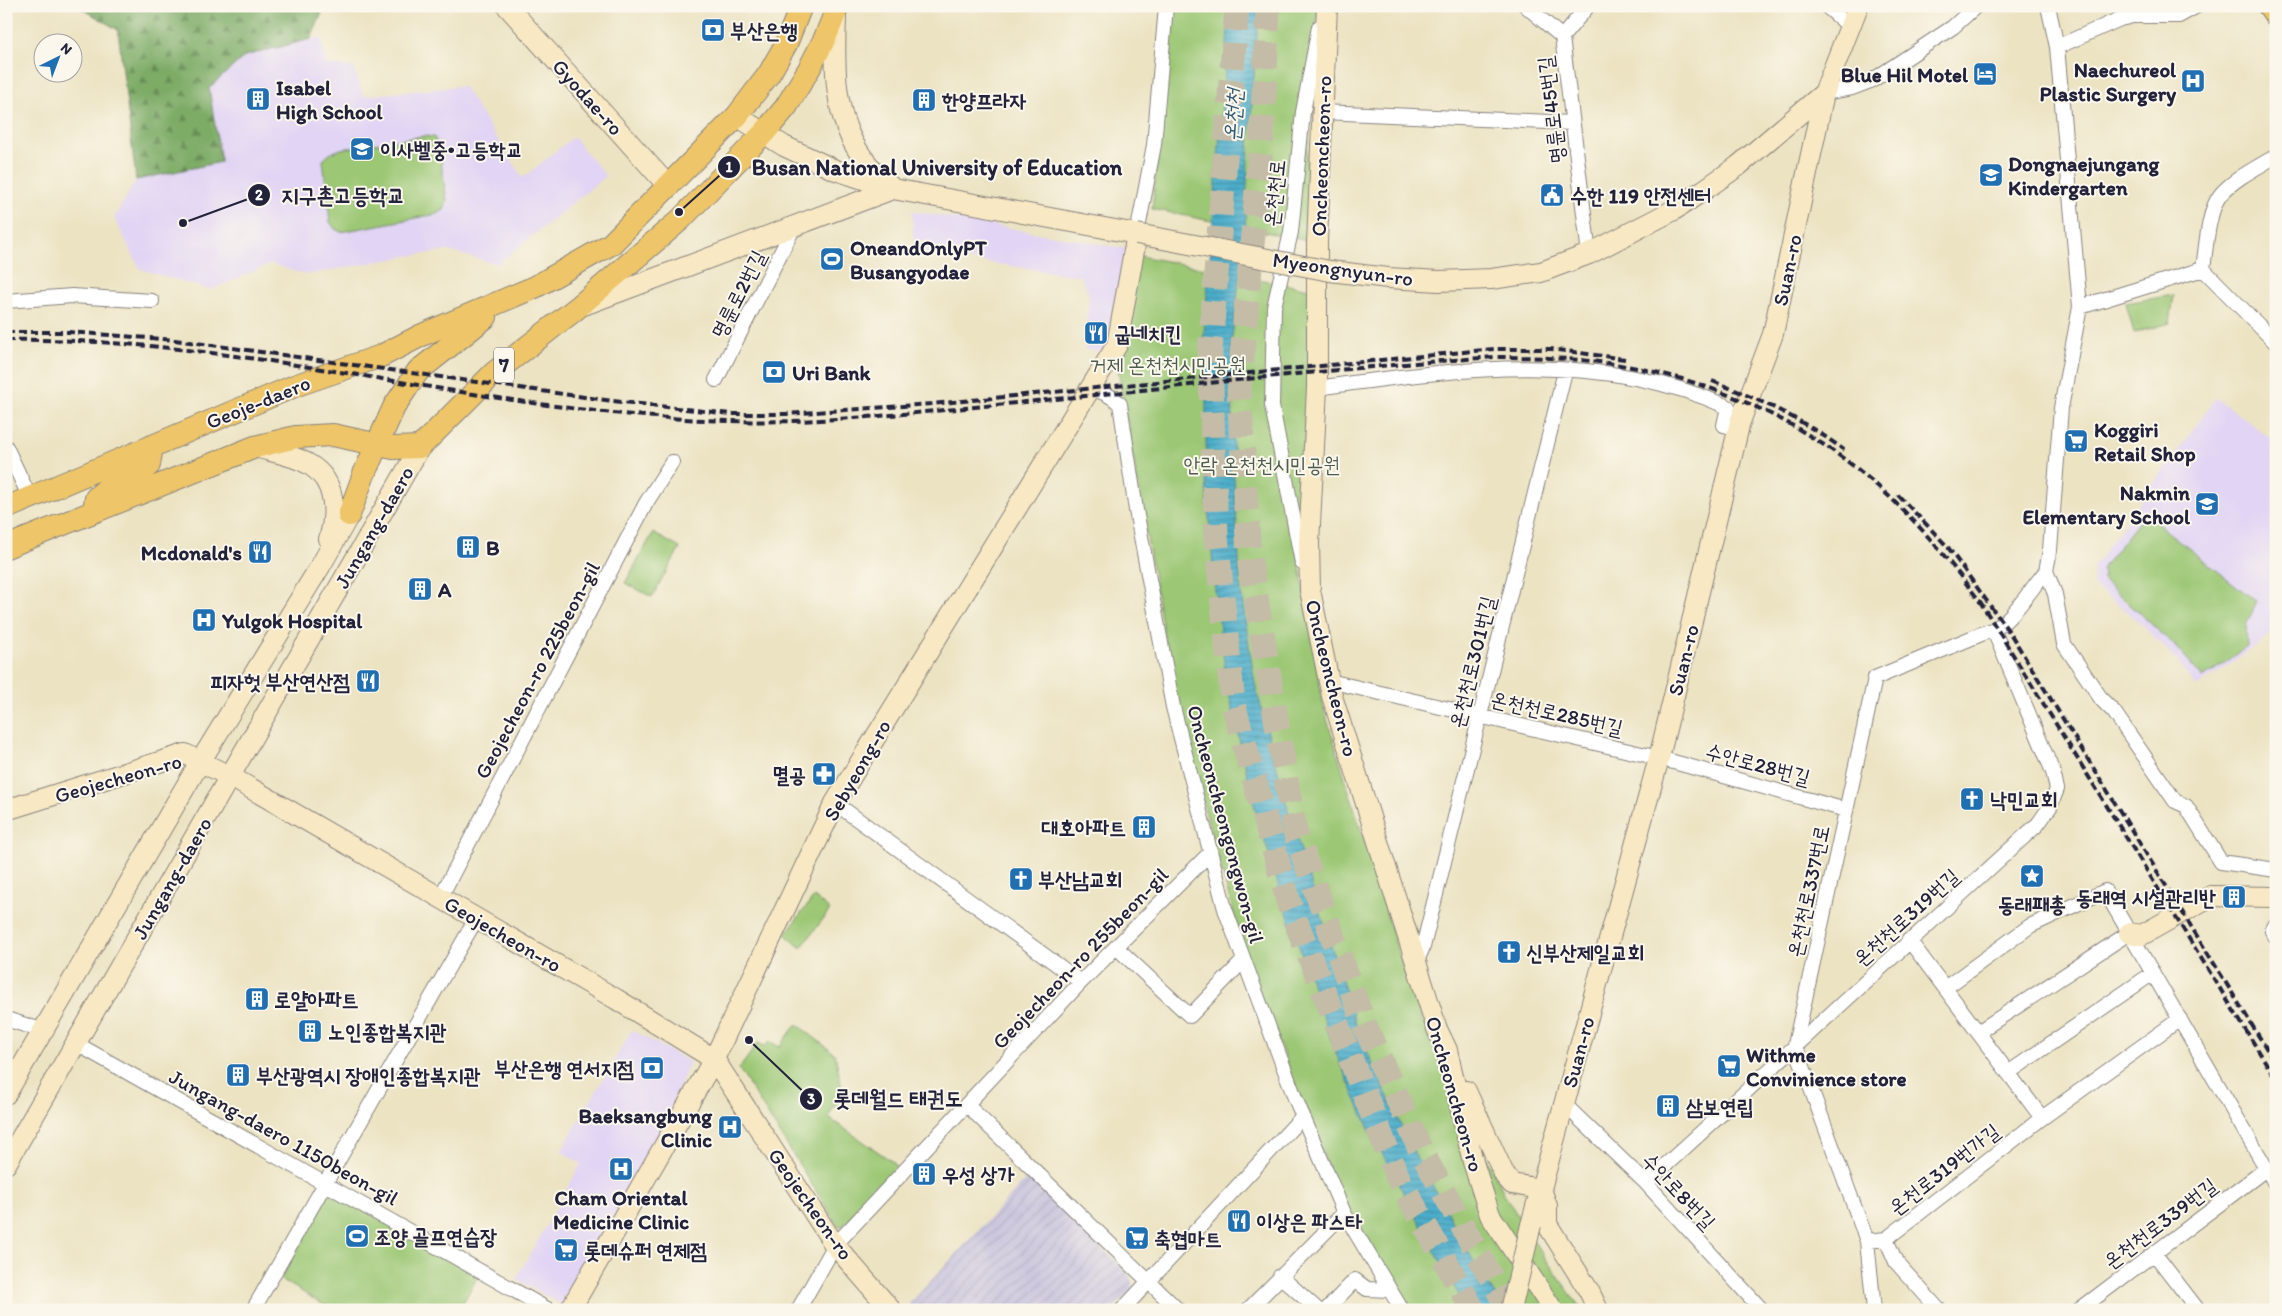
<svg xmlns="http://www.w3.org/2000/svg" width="2282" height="1316" viewBox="0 0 2282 1316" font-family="Itim,'Poor Story',sans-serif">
	<defs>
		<pattern id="industrial-furrows" width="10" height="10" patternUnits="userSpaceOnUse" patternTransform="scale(1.25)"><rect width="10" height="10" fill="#c5c0db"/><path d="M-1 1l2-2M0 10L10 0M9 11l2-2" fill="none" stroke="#a9a5bd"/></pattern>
		<pattern id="forest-firs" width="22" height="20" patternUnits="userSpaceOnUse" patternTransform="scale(1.25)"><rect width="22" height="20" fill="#7dac66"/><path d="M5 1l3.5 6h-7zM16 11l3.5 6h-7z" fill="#668c55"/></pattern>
		<pattern id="water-rules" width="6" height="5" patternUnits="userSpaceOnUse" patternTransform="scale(1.25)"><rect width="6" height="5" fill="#4caecb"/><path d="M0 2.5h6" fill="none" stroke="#3f8da6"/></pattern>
	</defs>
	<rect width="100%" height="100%" fill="#fbf7ec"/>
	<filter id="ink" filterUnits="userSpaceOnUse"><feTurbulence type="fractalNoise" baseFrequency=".02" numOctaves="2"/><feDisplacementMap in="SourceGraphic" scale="10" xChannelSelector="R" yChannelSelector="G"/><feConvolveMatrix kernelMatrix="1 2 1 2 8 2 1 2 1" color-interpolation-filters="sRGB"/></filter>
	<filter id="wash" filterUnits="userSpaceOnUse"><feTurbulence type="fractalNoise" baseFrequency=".0096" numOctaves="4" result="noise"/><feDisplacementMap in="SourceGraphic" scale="20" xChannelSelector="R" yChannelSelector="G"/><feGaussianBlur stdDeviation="1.12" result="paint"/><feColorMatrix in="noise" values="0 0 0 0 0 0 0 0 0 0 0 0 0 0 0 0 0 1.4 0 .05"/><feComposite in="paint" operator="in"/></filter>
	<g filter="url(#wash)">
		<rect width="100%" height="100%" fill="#ece3c2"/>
		<!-- built -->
		<path fill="#e1d4f4" d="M301,6h29l-8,7z
			M321,37l6,28 27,2 9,29 100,-10 60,92 50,-41 33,39 -108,88 -50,-13 -41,5 -101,19 -35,-11 -61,26 -70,-21 -26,-51 22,-38 85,-18 -12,-74 36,-32z
			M912,211l216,38 -22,104 -22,-4 5,-55 -9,-18 -166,-24z
			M2216,398l60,44v186l-16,16 -64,43 -16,-23 -44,-45 -43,-34 1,-19z
			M632,1030l58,32 -38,88 -88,156 -48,-27 65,-115 -20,-13z"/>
		<!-- industrial -->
		<path fill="url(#industrial-furrows)" d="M1028,1177l102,98 3,12 -21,23h-197l-6,-6z"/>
		<!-- forest -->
		<path fill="url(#forest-firs)" stroke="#506750" d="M78,6h223l21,7 -11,26 -66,17 -36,32 12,74 -85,18 -18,-150z"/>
		<!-- green -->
		<path fill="#9cc775" stroke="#5f7458" d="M1173,6h145l-11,148 2,87 -157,-32z
			M424,136l10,1 5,11 8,54 -3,8 -7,4 -96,18 -6,-3 -5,-7 -7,-62 8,-7 10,-4z
			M1140,256l169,33v100l-10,171 25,149 87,285 60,133 35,70 36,57 40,56h-176l-61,-100 -98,-248 -71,-256 -58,-336 18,-107z
			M2174,295l-4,28 -36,10 -8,-30z
			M2145,514l112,88 -11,23 1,22 -44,31 -31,-35 -69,-63 -1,-12z
			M653,533l27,15 -28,49 -27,-14z
			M814,897l16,13 -29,38 -16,-14z
			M797,1024l38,30 9,46 -11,7 -4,11 64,44 4,7 -54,57h-5l-99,-157 19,-26 7,3 5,-5 9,6z
			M330,1191l148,85 -19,34h-127l-51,-31z"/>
		<!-- water -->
		<path fill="url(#water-rules)" stroke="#376883" d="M1230,6h29l-11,153 -3,77 -13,101 -1,37 3,104 7,114 14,92 34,129 70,221 51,111 62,113 32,52h-36l-12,-20 -85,-157 -34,-77 -54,-155 -30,-100 -26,-116 -12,-95 -9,-109v-81l-3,-54z"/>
	</g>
	<g filter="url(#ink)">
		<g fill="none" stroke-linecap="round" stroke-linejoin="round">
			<!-- highway-tunnel -->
			<path stroke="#c4bca7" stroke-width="25" stroke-dasharray="25 12" stroke-linecap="butt" d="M1237,6l-27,345 6,185 17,168 57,203 108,271 75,132
				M1268,6l-6,127 -23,258 10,166 46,275 69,192 57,127 88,159"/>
			<defs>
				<path id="street" d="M1526,6l36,31 27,217
					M1826,6l23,20
					M2048,6l9,41 23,260 -19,101 -11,142 -4,21 9,23 9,50 38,56 12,12 61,89 11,5 35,56 55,8
					M1562,37l26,-31
					M2057,47l63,-28 13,-3h46l18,-10
					M1824,93l28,-5 21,-8 80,-53 23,-21
					M1322,112l250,11
					M1137,234l17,-89 12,-139
					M2203,269l73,74
					M6,301l66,-5 80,5
					M2080,307l123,-38c3,-20 5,-60 18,-75 14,-16 37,-27 55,-38
					M716,380l79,-155
					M1317,388c138,-19 280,-40 411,19l-4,18 15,4
					M1091,389c12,3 20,6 29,15l16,106 37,197 52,202 70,189 49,115 58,97
					M6,447l24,51
					M1302,563l-30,-157 2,-99 17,-75 12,-120 16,-85
					M1329,681l330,77 187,52
					M835,803l246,179
					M440,898l206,-395 26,-41
					M2276,924l-4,7 4,6
					M1909,940l133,178
					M1116,947l74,69 53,-55
					M1416,963l7,-16 142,-576
					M1945,988l85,-62 75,-35 171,294
					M6,1019l38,12
					M1978,1032l151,-99
					M77,1044l472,266
					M2008,1073l145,-100
					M1564,1104l82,79 116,127
					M967,1105l211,205
					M1646,1183l392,-359 12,-17 7,-18 -4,-17 -59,-141
					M1886,1239l10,23 43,48
					M1867,1241l19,-2 156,-121 138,-99
					M2154,1253l44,57
					M1280,1276l38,34
					M253,1310l223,-391
					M798,1310l37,-65 246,-263 129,-129
					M1122,1310l181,-194
					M1248,1310l96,-97
					M1326,1310l29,-30 12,9 22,1
					M1874,1310l-7,-69 -72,-196 80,-367 111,-46c20,-2 46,-45 60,-61
					M2079,1310l187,-141"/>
				<path id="secondary" d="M507,6l162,181
					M1327,6l-10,237v145l-8,156 1,46 22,106 105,333 10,21 26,112 17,53 63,95
					M836,17c-2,48 -3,101 27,141 7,11 18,19 27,28
					M1330,271l58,7 51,3 52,-2 50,-7 48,-18 85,-44 30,-20 34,-24 86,-73 34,-87
					M584,305l309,-116
					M255,447c18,5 39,8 55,18 26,16 27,48 19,74
					M6,810l179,-56 46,23 385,222 98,60 120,185 57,66
					M2129,933l13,2 69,-39 65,1
					M1466,1091l39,85 7,8 29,5 6,17v18l42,67 9,19
					M6,1094l194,-332 121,-197 28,-50
					M6,1164l414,-717
					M1531,1225l128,-467 81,-336 33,-88 51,-241
					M570,1310l144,-251 121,-256 282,-458 20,-111 -244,-45 -60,-20 -49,-23 -47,-30"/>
				<path id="primary" d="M2269,6l7,10
					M6,508l291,-123 84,-29 41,-21 113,-48 76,-43 126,-128 32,-42 17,-30 15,-38
					M94,510l2,-12 9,-8 33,-16 11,-9 3,-19
					M349,515l15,-41 30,-67 24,-36 68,-54
					M6,547l249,-100 41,-10 37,-2 60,13 27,-1 74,-74 83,-65 103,-88 84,-87 22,-26 23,-38 16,-31 13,-32"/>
			</defs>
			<!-- street casing -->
			<use href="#street" stroke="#87827e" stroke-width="16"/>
			<!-- secondary casing -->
			<use href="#secondary" stroke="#87827e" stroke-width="22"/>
			<!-- primary casing -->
			<use href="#primary" stroke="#87827e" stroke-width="24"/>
			<!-- street -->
			<use href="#street" stroke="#fff" stroke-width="14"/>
			<!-- secondary -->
			<use href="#secondary" stroke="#f8e8c3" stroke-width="20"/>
			<!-- primary -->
			<use href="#primary" stroke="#eec569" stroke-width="22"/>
			<!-- rail -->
			<path stroke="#22223b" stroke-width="4" stroke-dasharray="8 4" stroke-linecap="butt" d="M6,332h63l106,8 438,61 118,13h55l146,-10 562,-55h57l74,10
				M6,340c245,-4 481,75 725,81 95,3 190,-9 285,-18 160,-16 319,-35 479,-46 42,0 83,1 125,8 106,17 209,69 284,146 28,28 53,60 77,92l295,476
				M1712,381c47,18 92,39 132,69
				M1898,495l49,51 63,87 266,431"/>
			<defs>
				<path id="secondary-bridge" d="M1137,234l193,37
					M1511,1310l20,-85"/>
			</defs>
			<!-- secondary-bridge casing -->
			<use href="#secondary-bridge" stroke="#87827e" stroke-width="22" stroke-linecap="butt"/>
			<!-- secondary-bridge -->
			<use href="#secondary-bridge" stroke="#f8e8c3" stroke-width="20"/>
		</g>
	</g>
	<!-- icons -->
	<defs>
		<symbol id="bank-square" viewBox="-11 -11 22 22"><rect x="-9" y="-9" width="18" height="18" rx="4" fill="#1f6fb2" stroke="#fbf7ec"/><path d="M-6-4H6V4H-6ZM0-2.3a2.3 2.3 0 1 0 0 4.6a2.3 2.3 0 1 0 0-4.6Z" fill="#fff"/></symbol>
		<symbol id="hotel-square" viewBox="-11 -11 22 22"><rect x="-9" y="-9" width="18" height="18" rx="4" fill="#1f6fb2" stroke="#fbf7ec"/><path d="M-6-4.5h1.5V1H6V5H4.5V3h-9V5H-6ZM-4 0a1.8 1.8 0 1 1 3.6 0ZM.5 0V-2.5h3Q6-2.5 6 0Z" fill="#fff"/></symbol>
		<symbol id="hospital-square" viewBox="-11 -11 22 22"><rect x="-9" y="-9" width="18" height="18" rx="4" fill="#1f6fb2" stroke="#fbf7ec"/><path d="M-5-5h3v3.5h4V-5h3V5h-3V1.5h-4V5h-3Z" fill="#fff"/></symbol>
		<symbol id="building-square" viewBox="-11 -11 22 22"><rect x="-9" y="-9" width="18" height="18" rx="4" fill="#1f6fb2" stroke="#fbf7ec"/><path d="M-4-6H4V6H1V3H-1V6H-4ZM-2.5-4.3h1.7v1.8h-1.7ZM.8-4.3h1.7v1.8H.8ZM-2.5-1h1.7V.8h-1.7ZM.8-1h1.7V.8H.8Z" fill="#fff"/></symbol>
		<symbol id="school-square" viewBox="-11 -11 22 22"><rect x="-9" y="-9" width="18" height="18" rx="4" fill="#1f6fb2" stroke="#fbf7ec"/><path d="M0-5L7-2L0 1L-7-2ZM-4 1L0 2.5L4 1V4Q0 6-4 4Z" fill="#fff"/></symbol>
		<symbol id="civic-square" viewBox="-11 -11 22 22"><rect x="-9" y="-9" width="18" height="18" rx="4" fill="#1f6fb2" stroke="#fbf7ec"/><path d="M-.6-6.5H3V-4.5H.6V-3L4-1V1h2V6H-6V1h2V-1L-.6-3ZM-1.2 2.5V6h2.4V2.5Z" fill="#fff"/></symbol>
		<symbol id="stadium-square" viewBox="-11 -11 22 22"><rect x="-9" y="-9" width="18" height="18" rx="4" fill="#1f6fb2" stroke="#fbf7ec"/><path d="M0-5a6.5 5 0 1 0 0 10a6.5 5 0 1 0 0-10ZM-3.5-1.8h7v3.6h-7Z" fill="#fff"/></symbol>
		<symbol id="restaurant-square" viewBox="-11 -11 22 22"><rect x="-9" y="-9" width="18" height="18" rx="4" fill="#1f6fb2" stroke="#fbf7ec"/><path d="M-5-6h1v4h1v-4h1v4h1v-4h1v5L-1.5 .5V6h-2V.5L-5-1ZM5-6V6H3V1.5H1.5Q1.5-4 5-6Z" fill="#fff"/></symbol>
		<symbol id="supermarket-square" viewBox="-11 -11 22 22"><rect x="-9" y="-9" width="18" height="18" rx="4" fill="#1f6fb2" stroke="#fbf7ec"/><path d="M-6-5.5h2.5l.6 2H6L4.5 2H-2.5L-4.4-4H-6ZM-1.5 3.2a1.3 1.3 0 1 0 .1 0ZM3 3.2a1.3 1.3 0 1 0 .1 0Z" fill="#fff"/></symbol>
		<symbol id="pharmacy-square" viewBox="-11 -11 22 22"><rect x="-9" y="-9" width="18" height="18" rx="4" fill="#1f6fb2" stroke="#fbf7ec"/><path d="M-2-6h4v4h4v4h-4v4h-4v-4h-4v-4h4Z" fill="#fff"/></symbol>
		<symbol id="church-square" viewBox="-11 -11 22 22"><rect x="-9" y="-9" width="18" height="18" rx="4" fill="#1f6fb2" stroke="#fbf7ec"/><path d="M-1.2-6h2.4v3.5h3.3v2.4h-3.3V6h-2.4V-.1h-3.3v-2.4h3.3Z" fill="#fff"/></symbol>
		<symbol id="sight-square" viewBox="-11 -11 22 22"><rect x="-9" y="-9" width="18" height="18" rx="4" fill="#1f6fb2" stroke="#fbf7ec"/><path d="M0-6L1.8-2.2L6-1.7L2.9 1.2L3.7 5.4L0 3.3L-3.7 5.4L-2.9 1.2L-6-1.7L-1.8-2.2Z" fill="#fff"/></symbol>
	</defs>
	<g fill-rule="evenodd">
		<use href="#bank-square" x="699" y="16" width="28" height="28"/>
		<use href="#hotel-square" x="1971" y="60" width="28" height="28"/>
		<use href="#hospital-square" x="2179" y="67" width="28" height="28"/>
		<use href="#building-square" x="244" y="85" width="28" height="28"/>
		<use href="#building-square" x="910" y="86" width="28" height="28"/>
		<use href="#school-square" x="348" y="135" width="28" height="28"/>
		<use href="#school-square" x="1977" y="161" width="28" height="28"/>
		<use href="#civic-square" x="1538" y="181" width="28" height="28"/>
		<use href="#stadium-square" x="818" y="245" width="28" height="28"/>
		<use href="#restaurant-square" x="1082" y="319" width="28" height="28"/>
		<use href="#bank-square" x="760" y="358" width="28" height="28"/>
		<use href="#supermarket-square" x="2062" y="427" width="28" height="28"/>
		<use href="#school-square" x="2193" y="490" width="28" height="28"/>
		<use href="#building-square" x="454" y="533" width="28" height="28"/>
		<use href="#restaurant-square" x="246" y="538" width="28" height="28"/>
		<use href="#building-square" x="406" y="575" width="28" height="28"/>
		<use href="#hospital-square" x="190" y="606" width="28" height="28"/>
		<use href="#restaurant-square" x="354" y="667" width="28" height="28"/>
		<use href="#pharmacy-square" x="810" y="760" width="28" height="28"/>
		<use href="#church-square" x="1958" y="785" width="28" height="28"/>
		<use href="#building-square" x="1130" y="813" width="28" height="28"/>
		<use href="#sight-square" x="2018" y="862" width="28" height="28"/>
		<use href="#church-square" x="1007" y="865" width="28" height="28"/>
		<use href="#building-square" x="2220" y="883" width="28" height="28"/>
		<use href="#church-square" x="1495" y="938" width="28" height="28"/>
		<use href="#building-square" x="243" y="985" width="28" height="28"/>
		<use href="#building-square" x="296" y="1017" width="28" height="28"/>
		<use href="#supermarket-square" x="1715" y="1052" width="28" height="28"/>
		<use href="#bank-square" x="638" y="1054" width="28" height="28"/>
		<use href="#building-square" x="224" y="1061" width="28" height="28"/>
		<use href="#building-square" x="1654" y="1092" width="28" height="28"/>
		<use href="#hospital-square" x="716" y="1113" width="28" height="28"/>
		<use href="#hospital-square" x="607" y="1155" width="28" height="28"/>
		<use href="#building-square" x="910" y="1160" width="28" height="28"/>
		<use href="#restaurant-square" x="1225" y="1207" width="28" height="28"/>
		<use href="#stadium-square" x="343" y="1222" width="28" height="28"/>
		<use href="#supermarket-square" x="1123" y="1224" width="28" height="28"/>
		<use href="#supermarket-square" x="552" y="1236" width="28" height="28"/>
	</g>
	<g text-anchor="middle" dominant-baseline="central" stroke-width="4" stroke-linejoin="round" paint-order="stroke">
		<!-- shield labels -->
		<rect fill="#fbf7ec" stroke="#636270" stroke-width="1" x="494" y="347.5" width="20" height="35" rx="4"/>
		<g font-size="20" font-weight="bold" fill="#22223b">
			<text x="504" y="365">7</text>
		</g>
		<!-- poi labels -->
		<g font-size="21" font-weight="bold" fill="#22223b" stroke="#fbf7ec" text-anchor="start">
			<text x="730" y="30">부산은행</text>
			<text x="2176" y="69" text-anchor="end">Naechureol<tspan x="2176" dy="24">Plastic Surgery</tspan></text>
			<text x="1968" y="74" text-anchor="end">Blue Hil Motel</text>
			<text x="276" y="87">Isabel<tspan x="276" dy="24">High School</tspan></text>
			<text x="942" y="100">한양프라자</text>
			<text x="380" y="149">이사벨중•고등학교</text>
			<text x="2008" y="163">Dongnaejungang<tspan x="2008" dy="24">Kindergarten</tspan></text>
			<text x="1570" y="195">수한 119 안전센터</text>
			<text x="850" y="247">OneandOnlyPT<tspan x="850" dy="24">Busangyodae</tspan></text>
			<text x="1114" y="333">굽네치킨</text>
			<text x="792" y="372">Uri Bank</text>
			<text x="2094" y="429">Koggiri<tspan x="2094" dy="24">Retail Shop</tspan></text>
			<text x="2190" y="492" text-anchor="end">Nakmin<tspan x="2190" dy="24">Elementary School</tspan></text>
			<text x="486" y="547">B</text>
			<text x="242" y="552" text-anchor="end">Mcdonald's</text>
			<text x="438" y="589">A</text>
			<text x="222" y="620">Yulgok Hospital</text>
			<text x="350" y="681" text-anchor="end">피자헛 부산연산점</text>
			<text x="806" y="774" text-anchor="end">멸공</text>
			<text x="1990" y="799">낙민교회</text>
			<text x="1126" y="827" text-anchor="end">대호아파트</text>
			<text x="1038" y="879">부산남교회</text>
			<text x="2216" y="897" text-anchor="end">동래역 시설관리반</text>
			<text x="2032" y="904" text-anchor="middle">동래패총</text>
			<text x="1526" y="952">신부산제일교회</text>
			<text x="274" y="999">로얄아파트</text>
			<text x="328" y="1031">노인종합복지관</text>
			<text x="1746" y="1054">Withme<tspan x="1746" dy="24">Convinience store</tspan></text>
			<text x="634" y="1068" text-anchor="end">부산은행 연서지점</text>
			<text x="256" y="1075">부산광역시 장애인종합복지관</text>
			<text x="1686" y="1106">삼보연립</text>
			<text x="712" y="1115" text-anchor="end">Baeksangbung<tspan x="712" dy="24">Clinic</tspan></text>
			<text x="942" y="1174">우성 상가</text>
			<text x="621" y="1197" text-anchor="middle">Cham Oriental<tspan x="621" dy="24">Medicine Clinic</tspan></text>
			<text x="1256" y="1221">이상은 파스타</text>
			<text x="374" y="1236">조양 골프연습장</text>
			<text x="1154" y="1238">축협마트</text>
			<text x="584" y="1250">롯데슈퍼 연제점</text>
		</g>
		<!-- street labels -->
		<g font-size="21" fill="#22223b" stroke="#fbf7ec">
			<text transform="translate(588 97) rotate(48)">Gyodae-ro</text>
			<text transform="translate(1551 110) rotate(-97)">명륜로45번길</text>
			<text transform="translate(1321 156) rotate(-88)">Oncheoncheon-ro</text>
			<text transform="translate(1274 193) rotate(-84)">온천천로</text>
			<text transform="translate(1343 269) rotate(8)">Myeongnyun-ro</text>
			<text transform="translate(1787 270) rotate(-78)">Suan-ro</text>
			<text transform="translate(738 294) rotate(-63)">명륜로2번길</text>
			<text transform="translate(258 402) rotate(-22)">Geoje-daero</text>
			<text transform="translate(374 527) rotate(-60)">Jungang-daero</text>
			<text transform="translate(1683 660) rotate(-76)">Suan-ro</text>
			<text transform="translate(1472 662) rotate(-76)">온천천로301번길</text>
			<text transform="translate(537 670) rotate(-62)">Geojecheon-ro 225beon-gil</text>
			<text transform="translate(1332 678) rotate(76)">Oncheoncheon-ro</text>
			<text transform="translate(1557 713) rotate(13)">온천천로285번길</text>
			<text transform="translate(1758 764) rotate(15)">수안로28번길</text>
			<text transform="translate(857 770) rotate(-60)">Sebyeong-ro</text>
			<text transform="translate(118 778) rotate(-16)">Geojecheon-ro</text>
			<text transform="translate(1226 824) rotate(75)">Oncheoncheongongwon-gil</text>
			<text transform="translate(172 878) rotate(-60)">Jungang-daero</text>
			<text transform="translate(1808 891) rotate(-78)">온천천로337번로</text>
			<text transform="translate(1906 917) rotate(-42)">온천천로319번길</text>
			<text transform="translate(503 934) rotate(30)">Geojecheon-ro</text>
			<text transform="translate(1080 958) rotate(-46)">Geojecheon-ro 255beon-gil</text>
			<text transform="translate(1578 1052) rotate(-75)">Suan-ro</text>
			<text transform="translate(1455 1094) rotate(74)">Oncheoncheon-ro</text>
			<text transform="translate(284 1137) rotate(29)">Jungang-daero 1150beon-gil</text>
			<text transform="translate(1944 1169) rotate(-38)">온천로319번가길</text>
			<text transform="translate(1679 1191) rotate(47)">수안로8번길</text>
			<text transform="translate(811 1204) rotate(55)">Geojecheon-ro</text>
			<text transform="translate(2160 1223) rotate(-37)">온천천로339번길</text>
		</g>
		<!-- park labels -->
		<g font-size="21" fill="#4d5c4f" stroke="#fbf7ec">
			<text x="1168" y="364">거제 온천천시민공원</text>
			<text x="1262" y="464">안락 온천천시민공원</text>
		</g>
		<!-- water labels -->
		<g font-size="22" font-style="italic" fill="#335a75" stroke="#fbf7ec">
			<text transform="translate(1233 115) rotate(-86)">온천천</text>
		</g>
	</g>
	<!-- callouts -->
	<path fill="none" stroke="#22223b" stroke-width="2" d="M679 212L729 167M183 223L259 195M749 1040L811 1099"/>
	<g fill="#22223b" stroke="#fbf7ec" stroke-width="2">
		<circle cx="679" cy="212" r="5"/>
		<circle cx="183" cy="223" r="5"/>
		<circle cx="749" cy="1040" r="5"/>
		<circle cx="729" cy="167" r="12"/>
		<circle cx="259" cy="195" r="12"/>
		<circle cx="811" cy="1099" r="12"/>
	</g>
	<g font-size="15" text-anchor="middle" font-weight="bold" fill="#fff">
		<text x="729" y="172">1</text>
		<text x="259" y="200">2</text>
		<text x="811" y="1104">3</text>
	</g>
	<g font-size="22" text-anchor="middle" font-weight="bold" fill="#22223b" stroke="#fbf7ec" stroke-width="4" stroke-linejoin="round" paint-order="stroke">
		<text x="937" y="175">Busan National University of Education</text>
		<text x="343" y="203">지구촌고등학교</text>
		<text x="898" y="1106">롯데월드 태권도</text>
	</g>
	<!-- margin -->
	<rect width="2282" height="1316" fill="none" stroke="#fbf7ec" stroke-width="25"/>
	<!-- north arrow -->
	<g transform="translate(58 58) rotate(42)"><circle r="24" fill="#fbf7ec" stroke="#a4a2a5"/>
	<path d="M0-4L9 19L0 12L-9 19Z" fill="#1f6fb2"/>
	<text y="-8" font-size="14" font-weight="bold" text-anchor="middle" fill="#22223b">N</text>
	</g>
</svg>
